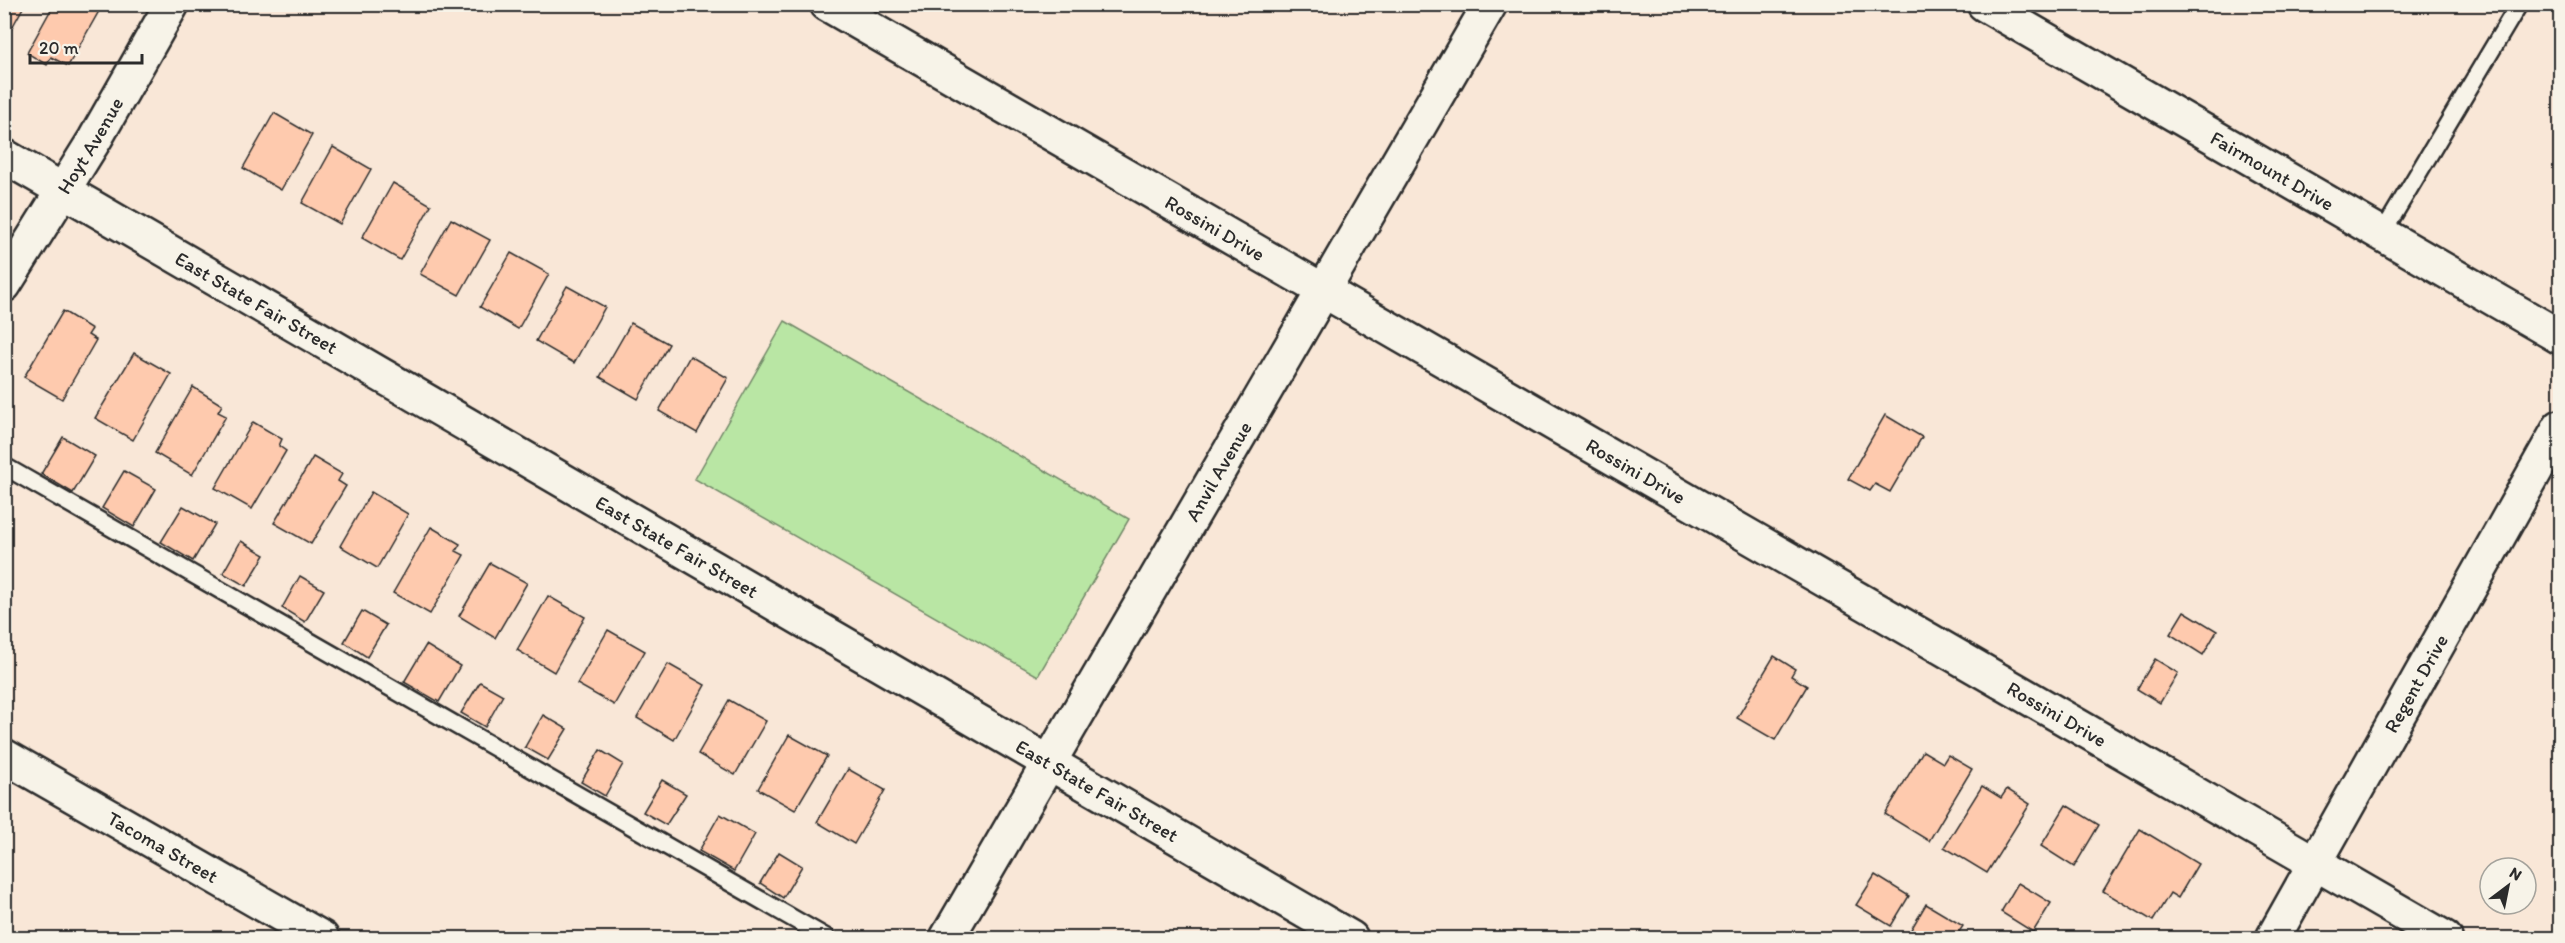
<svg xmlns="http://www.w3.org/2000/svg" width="2565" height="943" font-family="Itim,sans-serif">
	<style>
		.green { fill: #b9e6a4; stroke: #728868; stroke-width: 1.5 }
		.building { fill: #fecaae; stroke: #2b2b2b; stroke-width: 1.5 }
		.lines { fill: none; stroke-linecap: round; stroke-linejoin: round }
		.lane-casing { stroke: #2b2b2b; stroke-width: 21 }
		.street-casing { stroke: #2b2b2b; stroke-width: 38 }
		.secondary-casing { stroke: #2b2b2b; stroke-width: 38 }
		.lane { stroke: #f7f3e8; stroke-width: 16 }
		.street { stroke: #f7f3e8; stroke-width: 33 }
		.secondary { stroke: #f7f3e8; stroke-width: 33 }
		.labels { text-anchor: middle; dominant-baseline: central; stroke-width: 4.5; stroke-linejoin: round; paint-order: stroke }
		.street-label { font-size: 20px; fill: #2b2b2b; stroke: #f7f3e8 }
	</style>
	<rect width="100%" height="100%" fill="#f9e7d7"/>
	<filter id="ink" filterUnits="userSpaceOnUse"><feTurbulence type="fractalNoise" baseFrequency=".0167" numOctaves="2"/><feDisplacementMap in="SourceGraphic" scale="12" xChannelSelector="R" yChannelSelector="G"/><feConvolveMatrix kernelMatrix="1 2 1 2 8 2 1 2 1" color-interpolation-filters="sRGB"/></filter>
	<g filter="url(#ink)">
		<polygon class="green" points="785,321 1129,519 1038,676 695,479"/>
		<g class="building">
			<polygon points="4,4 25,4 9,33 4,30"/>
			<polygon points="54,4 88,4 99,11 68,66 51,57 47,65 27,53"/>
			<polygon points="274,113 312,135 281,190 243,168"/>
			<polygon points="333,147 371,169 340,224 302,203"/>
			<polygon points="393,183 431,205 400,260 362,238"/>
			<polygon points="451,219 490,240 459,295 420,274"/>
			<polygon points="511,253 549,274 518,329 480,307"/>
			<polygon points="567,286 605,307 574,363 536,341"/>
			<polygon points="63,311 92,329 88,335 96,340 62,399 24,377"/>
			<polygon points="631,323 669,344 638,399 600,377"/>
			<polygon points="134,353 171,374 133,440 95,418"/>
			<polygon points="690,356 728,378 697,433 659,411"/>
			<polygon points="193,387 222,405 218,412 226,416 192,475 155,453"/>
			<polygon points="1885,415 1922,437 1890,492 1875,484 1870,491 1848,479"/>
			<polygon points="253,422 282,439 279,446 286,451 252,509 215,488"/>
			<polygon points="63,437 95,456 73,493 41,474"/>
			<polygon points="313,457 342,474 338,481 346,486 311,544 274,523"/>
			<polygon points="124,471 156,489 134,527 102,508"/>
			<polygon points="371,492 408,514 377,568 340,546"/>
			<polygon points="183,506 215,524 193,561 161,542"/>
			<polygon points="431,527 460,544 456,551 464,555 430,614 393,593"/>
			<polygon points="241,541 265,555 246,586 223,573"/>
			<polygon points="490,563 527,583 495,638 459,616"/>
			<polygon points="300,576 324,590 305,622 282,608"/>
			<polygon points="548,596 585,617 554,672 517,650"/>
			<polygon points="362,611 386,625 367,657 344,642"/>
			<polygon points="2184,611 2217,631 2203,655 2170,634"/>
			<polygon points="608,630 645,651 614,705 577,684"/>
			<polygon points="426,645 460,666 439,702 404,682"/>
			<polygon points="1774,656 1795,669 1791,676 1807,686 1775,740 1737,718"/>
			<polygon points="2155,659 2178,673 2160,703 2137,689"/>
			<polygon points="668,664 705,685 674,740 637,718"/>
			<polygon points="480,682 503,695 485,727 461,713"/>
			<polygon points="729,700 766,721 735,775 698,754"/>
			<polygon points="543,715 567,729 548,760 525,747"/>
			<polygon points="789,735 827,756 795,810 758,789"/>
			<polygon points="600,750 623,764 605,796 581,782"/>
			<polygon points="1923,751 1943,763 1948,755 1972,769 1929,841 1885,814"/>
			<polygon points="848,769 885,790 854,844 817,822"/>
			<polygon points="662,780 686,794 666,825 643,812"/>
			<polygon points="1982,786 2001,798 2007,789 2030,804 1987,873 1944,847"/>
			<polygon points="2066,805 2099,825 2074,867 2041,846"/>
			<polygon points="720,814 755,834 734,871 699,851"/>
			<polygon points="2140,829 2198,864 2178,898 2170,893 2153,921 2103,891"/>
			<polygon points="779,852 802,866 783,898 760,883"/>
			<polygon points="1875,875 1909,896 1891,926 1856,905"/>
			<polygon points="2018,883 2051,903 2033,932 2001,912"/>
			<polygon points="1926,904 1963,926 1955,938 1906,938"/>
		</g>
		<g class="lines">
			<defs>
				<g id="lane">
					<polyline points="2382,234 2519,4"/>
					<polyline points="4,466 827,938"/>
				</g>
				<g id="street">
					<path id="s1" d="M827 4 2445 938"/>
					<path id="s2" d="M1984 4 2560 337"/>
					<path id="s3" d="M4 285 95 139 172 4"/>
					<path id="s4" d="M4 756 322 938"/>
					<path id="s5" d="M947 938 1490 4"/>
					<path id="s6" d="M2273 938 2560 427"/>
				</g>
				<g id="secondary">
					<path id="s7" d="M4 156 1351 938"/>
				</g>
			</defs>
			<use href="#lane" class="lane-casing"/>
			<use href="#street" class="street-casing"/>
			<use href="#secondary" class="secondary-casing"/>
			<use href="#lane" class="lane"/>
			<use href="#street" class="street"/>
			<use href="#secondary" class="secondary"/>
		</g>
	</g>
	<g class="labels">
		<g class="street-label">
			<text stroke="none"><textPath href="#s3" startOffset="164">Hoyt Avenue</textPath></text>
			<text stroke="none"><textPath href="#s2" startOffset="333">Fairmount Drive</textPath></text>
			<text stroke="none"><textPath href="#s1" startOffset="448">Rossini Drive</textPath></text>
			<text stroke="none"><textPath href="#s7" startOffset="292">East State Fair Street</textPath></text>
			<text stroke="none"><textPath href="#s5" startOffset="540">Anvil Avenue</textPath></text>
			<text stroke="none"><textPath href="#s1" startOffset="934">Rossini Drive</textPath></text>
			<text stroke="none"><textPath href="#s7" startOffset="778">East State Fair Street</textPath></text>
			<text stroke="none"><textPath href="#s6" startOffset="292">Regent Drive</textPath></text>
			<text stroke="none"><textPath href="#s1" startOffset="1420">Rossini Drive</textPath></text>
			<text stroke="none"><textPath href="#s7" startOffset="1264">East State Fair Street</textPath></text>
			<text stroke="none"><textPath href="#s4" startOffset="183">Tacoma Street</textPath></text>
		</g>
	</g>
	<rect width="2565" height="943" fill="none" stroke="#f7f3e8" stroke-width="24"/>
	<rect x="12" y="12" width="2541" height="919" fill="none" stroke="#2b2b2b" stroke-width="2" filter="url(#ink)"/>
	<g transform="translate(2508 886) rotate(32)"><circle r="28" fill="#f7f3e8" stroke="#a5a39c" stroke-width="1.5"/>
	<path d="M0-4.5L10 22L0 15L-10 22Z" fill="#2b2b2b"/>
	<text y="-9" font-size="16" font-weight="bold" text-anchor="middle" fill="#2b2b2b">N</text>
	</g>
	<path d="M30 54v9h112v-9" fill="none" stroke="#2b2b2b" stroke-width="3"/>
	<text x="39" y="54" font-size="18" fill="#2b2b2b" stroke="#f7f3e8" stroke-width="4.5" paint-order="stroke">20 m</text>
</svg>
